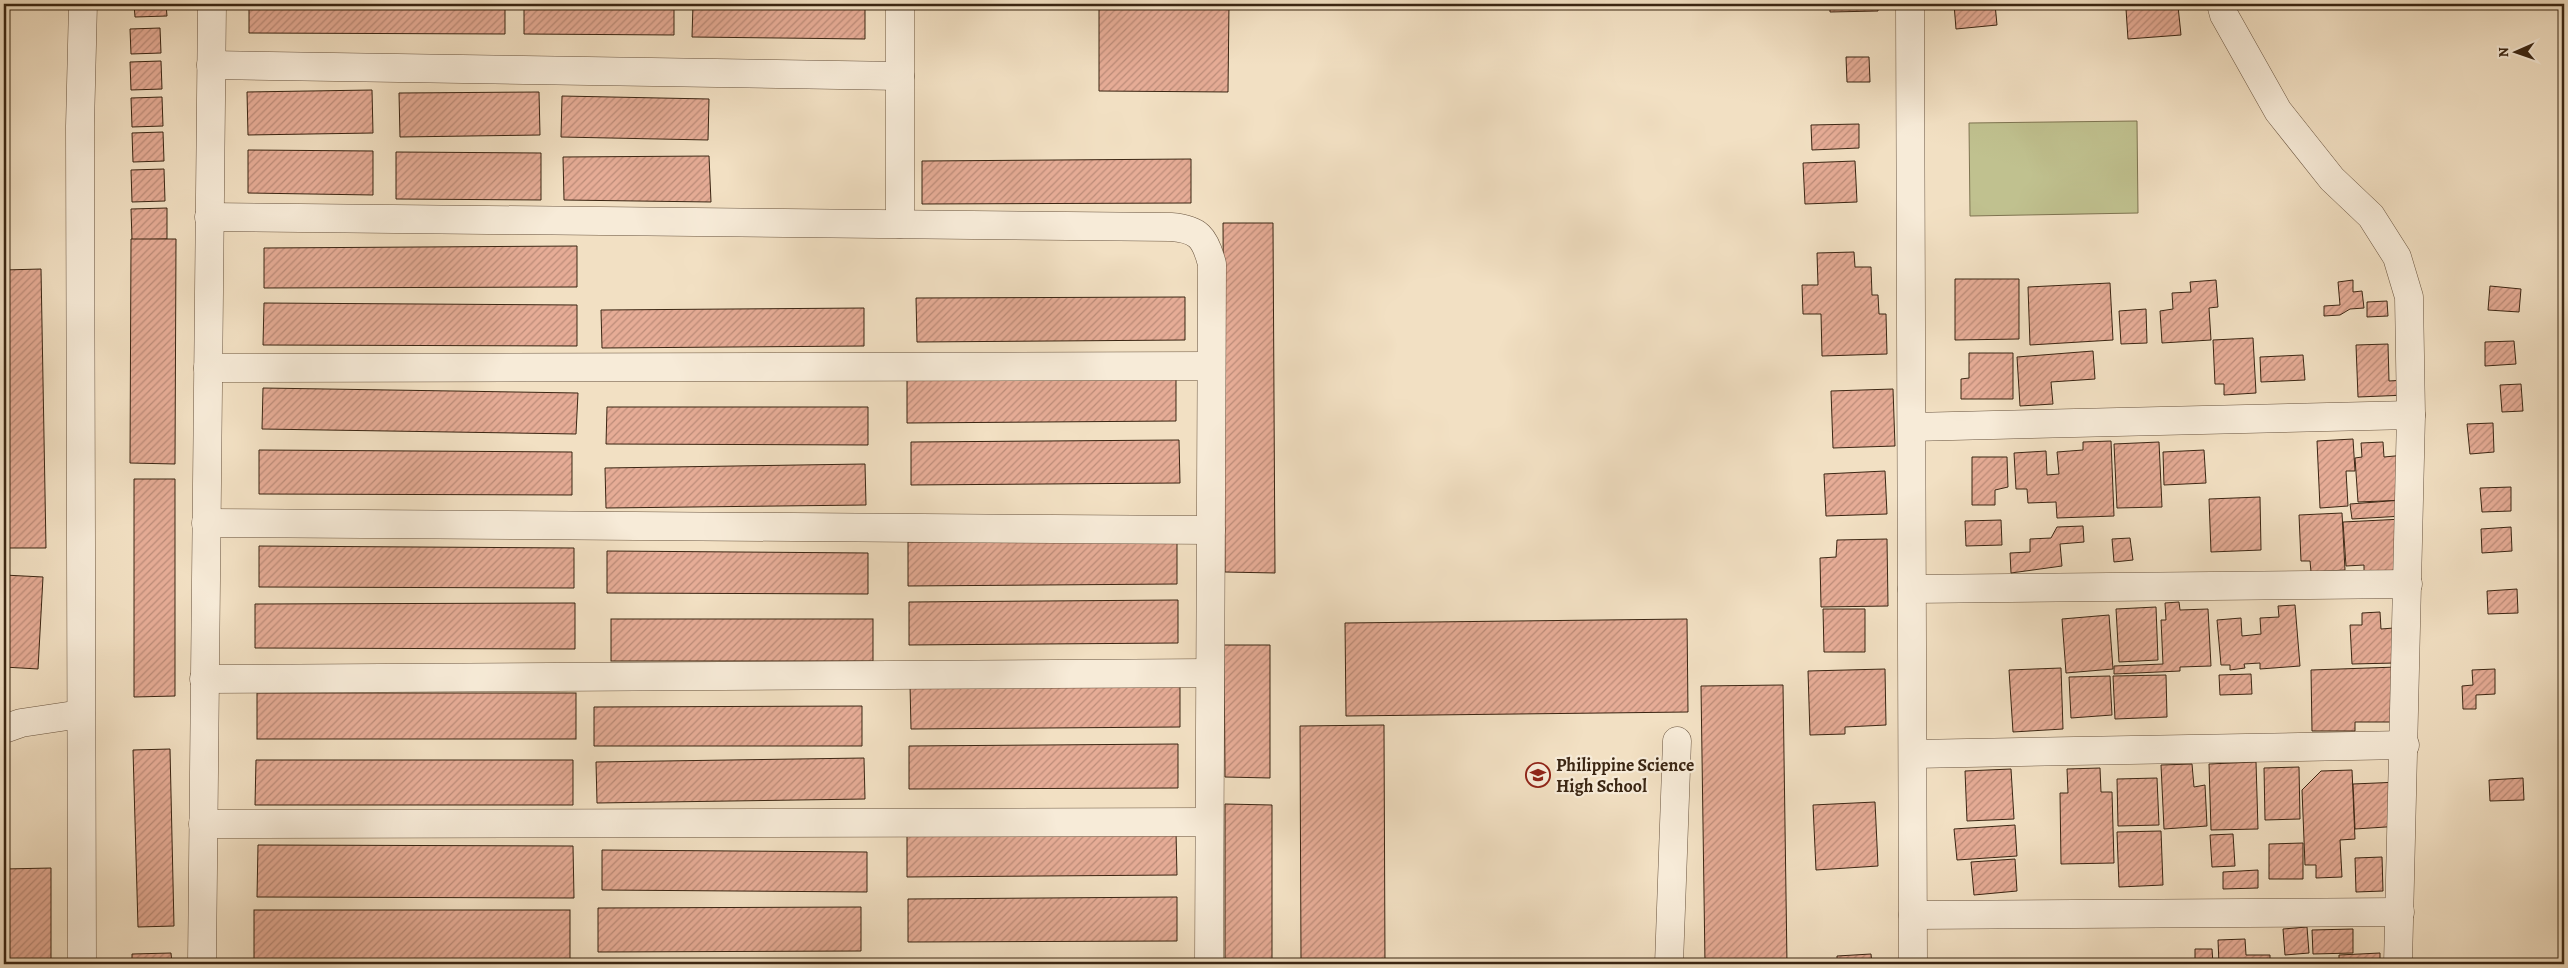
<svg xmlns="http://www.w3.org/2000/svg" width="2568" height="968" font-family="Alegreya,serif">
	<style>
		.pitch { fill: #c0c18f; stroke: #7e7451 }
		.building { fill: url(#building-hatch); stroke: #3b2613 }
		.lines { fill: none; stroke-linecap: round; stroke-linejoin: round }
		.minor-casing { stroke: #69543f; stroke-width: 29 }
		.minor { stroke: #f7ebd8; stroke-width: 28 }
		.labels { text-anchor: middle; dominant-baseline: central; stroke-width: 4.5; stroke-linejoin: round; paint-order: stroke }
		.poi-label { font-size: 18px; font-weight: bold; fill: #3b2613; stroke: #f7ebd8; text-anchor: start }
	</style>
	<defs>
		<pattern id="building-hatch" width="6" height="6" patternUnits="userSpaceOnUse" patternTransform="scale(1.25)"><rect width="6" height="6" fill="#e6ac96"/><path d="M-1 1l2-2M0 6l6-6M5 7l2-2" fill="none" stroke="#bc8c79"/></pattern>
	</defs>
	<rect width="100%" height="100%" fill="#f2e0c3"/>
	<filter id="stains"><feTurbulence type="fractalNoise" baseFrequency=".004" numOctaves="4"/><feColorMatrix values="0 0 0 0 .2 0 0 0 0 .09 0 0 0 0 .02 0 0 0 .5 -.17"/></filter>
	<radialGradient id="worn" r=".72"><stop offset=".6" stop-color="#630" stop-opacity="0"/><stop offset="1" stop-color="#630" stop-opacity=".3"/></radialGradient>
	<polygon class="pitch" points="2137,121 2138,213 1970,216 1969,123"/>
	<g class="building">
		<polygon points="134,4 166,4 167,16 135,17"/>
		<polygon points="249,4 505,4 505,34 249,33"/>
		<polygon points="524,4 674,4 674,35 524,34"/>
		<polygon points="693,4 865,4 865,39 692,37"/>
		<polygon points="1099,4 1229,4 1228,92 1099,91"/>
		<polygon points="1830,4 1878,4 1878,11 1830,12"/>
		<polygon points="1954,4 1995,4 1997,25 1956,29"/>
		<polygon points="2178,6 2181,35 2128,39 2126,9"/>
		<polygon points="160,28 161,53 131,54 130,29"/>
		<polygon points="1846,57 1869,57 1870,82 1847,82"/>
		<polygon points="161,61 162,89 131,90 130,62"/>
		<polygon points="372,90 373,133 248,135 247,92"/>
		<polygon points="539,92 540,135 400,137 399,93"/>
		<polygon points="562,96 709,99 708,140 561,137"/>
		<polygon points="162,97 163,126 132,127 131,98"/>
		<polygon points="1859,124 1859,148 1812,150 1811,125"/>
		<polygon points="163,132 164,161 133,162 132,133"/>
		<polygon points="248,150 373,151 373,195 248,193"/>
		<polygon points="396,152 541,153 541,200 396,199"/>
		<polygon points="709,156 711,202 564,200 563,157"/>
		<polygon points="1191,159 1191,203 922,204 922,161"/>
		<polygon points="1855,161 1857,202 1805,204 1803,163"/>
		<polygon points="164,169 165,201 132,202 131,170"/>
		<polygon points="167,208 167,239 132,240 131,209"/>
		<polygon points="1223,223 1273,223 1275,573 1225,572"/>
		<polygon points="131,239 176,239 175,464 130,463"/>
		<polygon points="577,246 577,287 264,288 264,248"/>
		<polygon points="1854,252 1855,267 1871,267 1872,295 1878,295 1879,314 1886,314 1887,354 1822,356 1821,314 1803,314 1802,285 1818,285 1817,253"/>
		<polygon points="41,269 46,548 4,548 4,270"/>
		<polygon points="1955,279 2019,279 2019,339 1955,340"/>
		<polygon points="2216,280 2218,307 2209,308 2211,340 2162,343 2160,311 2173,309 2172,293 2191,292 2190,282"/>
		<polygon points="2353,280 2353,292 2362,291 2364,308 2350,309 2340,315 2324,316 2324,306 2340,305 2338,282"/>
		<polygon points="2110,283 2113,340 2030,345 2028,287"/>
		<polygon points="2490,286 2521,289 2519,312 2488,310"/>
		<polygon points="1185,297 1185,340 917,342 916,298"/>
		<polygon points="2387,301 2388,316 2367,317 2367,302"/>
		<polygon points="264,303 577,305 577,346 263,345"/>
		<polygon points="864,308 864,346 602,348 601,310"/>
		<polygon points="2146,309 2147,343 2121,344 2119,311"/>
		<polygon points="2253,338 2256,393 2224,395 2224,384 2215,384 2213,340"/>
		<polygon points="2514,341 2516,364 2485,366 2485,342"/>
		<polygon points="2388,344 2389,381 2405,380 2407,395 2358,397 2356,345"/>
		<polygon points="2093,351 2095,379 2051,382 2053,404 2020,406 2017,357"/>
		<polygon points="1969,353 2013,353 2013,399 1961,399 1961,379 1969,378"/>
		<polygon points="2303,355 2305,380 2261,382 2260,357"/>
		<polygon points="1176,378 1176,421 907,423 907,380"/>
		<polygon points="2521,384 2523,411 2502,412 2500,385"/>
		<polygon points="263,388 578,393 576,434 262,429"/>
		<polygon points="1893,389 1895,446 1833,448 1831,391"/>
		<polygon points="607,407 868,407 868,445 606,444"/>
		<polygon points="2493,423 2494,452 2470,454 2467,424"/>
		<polygon points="2353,439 2355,471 2346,471 2348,506 2320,508 2317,441"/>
		<polygon points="1179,440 1180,483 911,485 911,442"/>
		<polygon points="2111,441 2114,516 2057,518 2056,502 2028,503 2027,489 2016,489 2014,453 2046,451 2047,475 2059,474 2057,452 2083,450 2083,442"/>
		<polygon points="2159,442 2162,507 2117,508 2114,444"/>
		<polygon points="2383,442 2384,457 2405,455 2407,500 2358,502 2355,458 2362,457 2361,443"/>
		<polygon points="259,450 572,452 572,495 259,494"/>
		<polygon points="2204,450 2206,483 2164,485 2163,452"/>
		<polygon points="1972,457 2007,457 2008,487 1995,490 1995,505 1972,505"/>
		<polygon points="865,464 866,505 606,508 605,468"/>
		<polygon points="1885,471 1887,514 1826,516 1824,474"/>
		<polygon points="134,479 175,479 175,696 134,697"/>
		<polygon points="2511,487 2511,511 2482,512 2480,488"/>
		<polygon points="2260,497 2261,550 2211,552 2209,499"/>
		<polygon points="2402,500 2403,516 2352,519 2350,504"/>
		<polygon points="2342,513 2345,570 2311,572 2310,561 2301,561 2299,515"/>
		<polygon points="2403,519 2405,572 2364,574 2364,565 2346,566 2343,522"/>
		<polygon points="2001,520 2002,545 1966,546 1965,521"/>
		<polygon points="2083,526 2084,542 2060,544 2062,566 2011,573 2010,553 2030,552 2030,539 2051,538 2057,527"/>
		<polygon points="2511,527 2512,551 2482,553 2481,529"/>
		<polygon points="2130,538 2133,560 2114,562 2112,539"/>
		<polygon points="1887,539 1888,606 1821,607 1820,558 1836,557 1837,540"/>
		<polygon points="1177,540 1177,584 908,586 908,542"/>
		<polygon points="259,546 574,548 574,588 259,587"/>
		<polygon points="607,551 868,553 868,594 607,593"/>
		<polygon points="4,575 43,577 38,669 4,667"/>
		<polygon points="2517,589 2518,613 2488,614 2487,591"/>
		<polygon points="1178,600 1178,643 909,645 909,602"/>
		<polygon points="2179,602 2180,610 2208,609 2211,666 2180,667 2180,671 2114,674 2114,666 2163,664 2161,620 2166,620 2165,603"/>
		<polygon points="575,603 575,649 255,648 255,604"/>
		<polygon points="2295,605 2300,666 2260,669 2260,663 2244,664 2245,668 2230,670 2230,665 2221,665 2217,620 2241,618 2242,636 2261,634 2260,618 2279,617 2278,606"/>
		<polygon points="2156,607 2158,660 2119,662 2116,609"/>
		<polygon points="1823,609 1865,609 1865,652 1824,652"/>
		<polygon points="2380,612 2381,629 2394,628 2395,663 2352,664 2350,625 2362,625 2362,613"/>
		<polygon points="2109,615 2113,669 2066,673 2062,619"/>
		<rect x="611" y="619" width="262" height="42"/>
		<polygon points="1687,619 1688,712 1346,716 1345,623"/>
		<polygon points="1224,645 1270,645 1270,778 1225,777"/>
		<polygon points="2397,667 2396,722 2355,722 2355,731 2312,731 2311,670"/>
		<polygon points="2061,668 2063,729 2013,732 2009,670"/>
		<polygon points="1885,669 1886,725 1845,727 1845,734 1810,735 1808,671"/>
		<polygon points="2495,669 2495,694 2476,695 2476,709 2463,709 2462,686 2473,685 2472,670"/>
		<polygon points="2251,674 2252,694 2220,695 2219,675"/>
		<polygon points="2166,675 2167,717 2115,719 2113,676"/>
		<polygon points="2110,676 2112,715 2071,718 2069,677"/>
		<polygon points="1180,684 1180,727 911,729 910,685"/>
		<polygon points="1783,685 1787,964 1705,964 1701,686"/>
		<rect x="257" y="693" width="319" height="46"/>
		<polygon points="862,706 862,746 594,746 594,707"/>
		<polygon points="1384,725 1385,964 1301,964 1300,726"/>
		<polygon points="1178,744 1178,788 909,789 909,746"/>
		<polygon points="170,749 174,926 138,927 133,750"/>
		<polygon points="864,758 865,799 597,803 596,762"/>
		<polygon points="256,760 573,760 573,805 255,805"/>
		<polygon points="2256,762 2258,829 2211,830 2209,764"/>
		<polygon points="2192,764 2194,787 2205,785 2207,826 2164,829 2161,765"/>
		<polygon points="2299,767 2300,819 2265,820 2264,768"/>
		<polygon points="2100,768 2101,792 2112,792 2114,863 2061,864 2060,793 2068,793 2067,769"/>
		<polygon points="2011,769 2014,819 1967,821 1965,771"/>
		<polygon points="2352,770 2355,839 2340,840 2342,877 2316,878 2316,865 2305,865 2302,790 2321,771"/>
		<polygon points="2157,778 2159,825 2118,826 2117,779"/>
		<polygon points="2523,778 2524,800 2490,801 2489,780"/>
		<polygon points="2400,782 2401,826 2355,829 2353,784"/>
		<polygon points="1875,802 1878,866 1816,870 1813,805"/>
		<polygon points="1225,804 1272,805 1272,964 1225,964"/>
		<polygon points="2015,825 2017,856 1957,860 1954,829"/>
		<polygon points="2161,831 2163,885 2119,887 2117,832"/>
		<polygon points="1176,832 1177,875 907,877 907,834"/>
		<polygon points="2233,834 2235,866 2212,867 2210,835"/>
		<polygon points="2303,843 2303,879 2269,879 2269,844"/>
		<polygon points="258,845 573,846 574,898 257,897"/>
		<polygon points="602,850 867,852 867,892 602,890"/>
		<polygon points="2382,857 2383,891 2356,892 2355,858"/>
		<polygon points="2015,859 2017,891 1974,895 1971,862"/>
		<polygon points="51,868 51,964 4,964 4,869"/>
		<polygon points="2258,870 2258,888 2223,889 2223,872"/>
		<polygon points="1177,897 1177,941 908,942 908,899"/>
		<polygon points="861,907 861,951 598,952 598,908"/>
		<rect x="254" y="910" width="316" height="50"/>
		<polygon points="2307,927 2309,953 2285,955 2283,929"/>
		<polygon points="2353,929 2353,953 2313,954 2312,930"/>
		<polygon points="2245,939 2246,955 2270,955 2270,964 2219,964 2218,940"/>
		<polygon points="2195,949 2212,949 2213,964 2195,964"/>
		<polygon points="171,953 172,964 132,964 132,954"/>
		<polygon points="2380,953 2380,964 2339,964 2339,955"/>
		<polygon points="1871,954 1872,964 1837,964 1837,956"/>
		<polygon points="1963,959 1996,959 1996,964 1962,964"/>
		<polygon points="2107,962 2108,964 2069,964"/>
	</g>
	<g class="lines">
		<defs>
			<g id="minor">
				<polyline points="1910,4 1913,964"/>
				<polyline points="2221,4 2224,15 2278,111 2332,179 2371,216 2397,257 2409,297 2411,415 2398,964"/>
				<polyline points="211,65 900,76"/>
				<path d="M209 217 1171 227C1198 229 1205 237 1212 264L1209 964"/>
				<polyline points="900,224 900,4"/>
				<polyline points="208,368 1211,366"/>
				<polyline points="1912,427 2411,415"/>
				<polyline points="206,523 1211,530"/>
				<polyline points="1912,589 2408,584"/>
				<polyline points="204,679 1210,673"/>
				<polyline points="4,729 21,723 81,714"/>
				<polyline points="1913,754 2405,745"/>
				<polyline points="203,824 1209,822"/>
				<polyline points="1913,915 2400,912"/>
				<polyline points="82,964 80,126 83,4"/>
				<polyline points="202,964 212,4"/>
				<polyline points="1669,964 1677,741"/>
			</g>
		</defs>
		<use href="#minor" class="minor-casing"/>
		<use href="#minor" class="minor"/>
	</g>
	<defs>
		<symbol id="school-ring" viewBox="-11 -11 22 22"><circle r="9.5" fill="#f7ebd8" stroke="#8f2418" stroke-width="1.5"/><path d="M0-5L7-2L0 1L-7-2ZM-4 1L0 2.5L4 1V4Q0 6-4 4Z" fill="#8f2418"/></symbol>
	</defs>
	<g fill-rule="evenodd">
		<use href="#school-ring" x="1524" y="761" width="28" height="28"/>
	</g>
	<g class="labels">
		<g class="poi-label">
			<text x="1556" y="765">Philippine Science<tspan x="1556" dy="21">High School</tspan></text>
		</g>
	</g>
	<rect width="2568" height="968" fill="none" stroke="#f2e0c3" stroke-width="20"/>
	<rect x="5" y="5" width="2558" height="958" fill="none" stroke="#3b2613" stroke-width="2.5"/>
	<rect x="10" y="10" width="2548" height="948" fill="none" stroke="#3b2613"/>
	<g transform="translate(2516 52) rotate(268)" stroke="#f7ebd8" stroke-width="4" paint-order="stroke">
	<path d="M0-4L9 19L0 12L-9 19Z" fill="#3b2613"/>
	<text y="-8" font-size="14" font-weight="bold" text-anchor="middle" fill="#3b2613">N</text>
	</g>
	<rect width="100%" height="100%" filter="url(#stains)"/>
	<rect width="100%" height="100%" fill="url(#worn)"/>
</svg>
